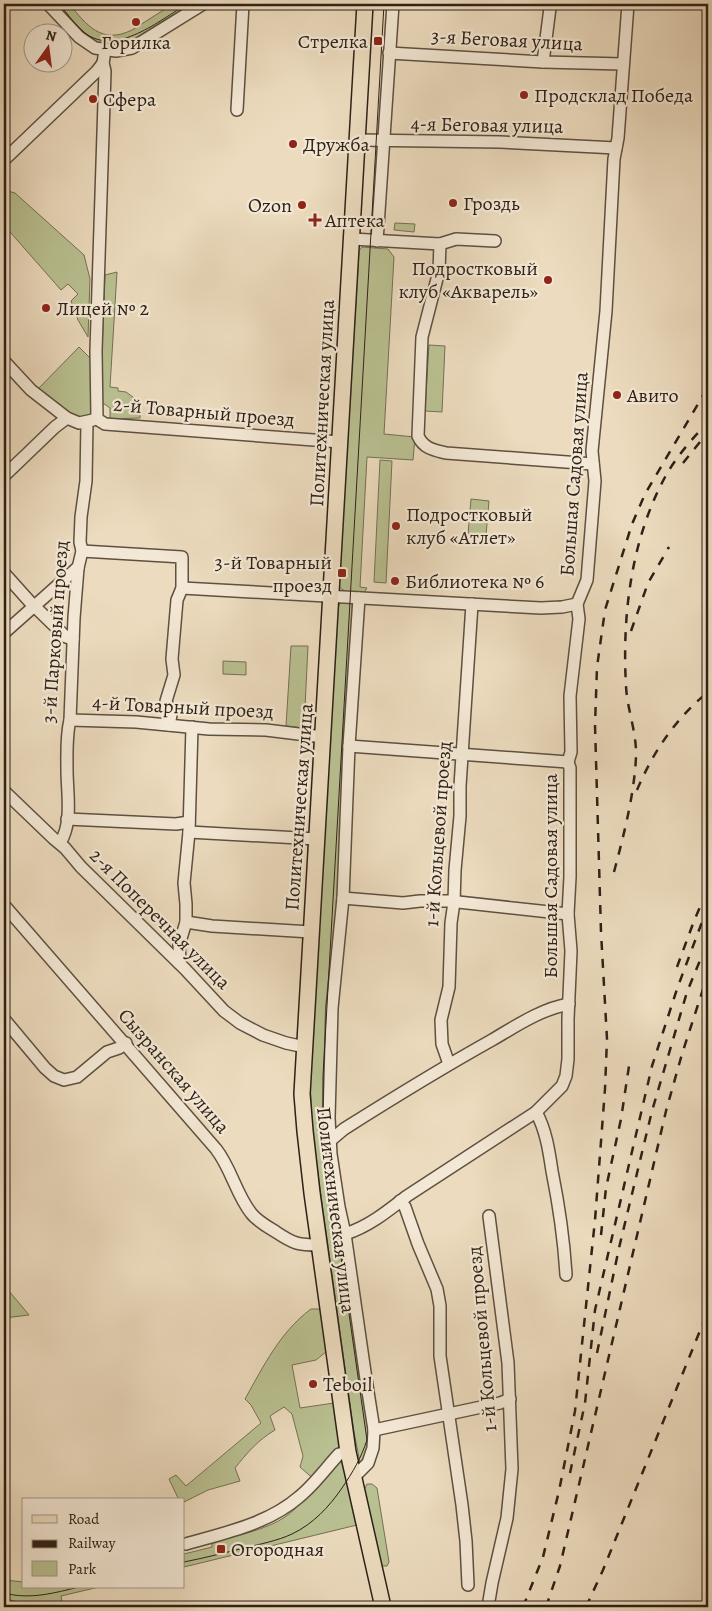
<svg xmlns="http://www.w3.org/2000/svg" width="712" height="1611" font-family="Alegreya,serif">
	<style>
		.green { fill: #b9c091; stroke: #747054 }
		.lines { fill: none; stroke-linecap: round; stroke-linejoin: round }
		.minor-casing { stroke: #5e5041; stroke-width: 14 }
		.major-casing { stroke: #2e2117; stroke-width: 18 }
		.minor { stroke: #f3e8d5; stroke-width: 11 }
		.major { stroke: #ecdbbe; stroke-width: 15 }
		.tram { stroke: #2e2117; stroke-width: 1 }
		.rail { stroke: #2e2117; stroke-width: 2.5; stroke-dasharray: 9 9; stroke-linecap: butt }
		.poi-dot { fill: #8f2418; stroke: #f3e8d5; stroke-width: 2 }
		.labels { text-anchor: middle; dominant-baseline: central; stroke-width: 4.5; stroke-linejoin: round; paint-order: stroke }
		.street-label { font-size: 20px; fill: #2e2117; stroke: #f3e8d5 }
		.poi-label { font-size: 20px; fill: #2e2117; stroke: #f3e8d5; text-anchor: start }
	</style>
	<rect width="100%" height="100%" fill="#ecdbbe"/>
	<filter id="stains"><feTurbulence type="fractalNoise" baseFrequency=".004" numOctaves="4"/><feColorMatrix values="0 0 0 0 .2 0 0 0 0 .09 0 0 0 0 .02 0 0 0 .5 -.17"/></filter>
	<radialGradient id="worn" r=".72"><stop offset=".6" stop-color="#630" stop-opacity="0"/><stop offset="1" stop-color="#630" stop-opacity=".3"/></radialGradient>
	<g class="green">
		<path d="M53 4H69C87 25 101 45 132 30L173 4H190L129 42 112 46 92 41 82 36Z"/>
		<polygon points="4,190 15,193 84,255 90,279 88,337 78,320 71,301 78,294 68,284 61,290 11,233 4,228"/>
		<polygon points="395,223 415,224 414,232 394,230"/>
		<polygon points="362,247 388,249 394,257 384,434 415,437 413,460 367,457 360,587 367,588 364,593 346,592 339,587 359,251"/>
		<polygon points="117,272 110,387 118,388 118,391 126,392 141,403 140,418 110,419 110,408 100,401 105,275"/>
		<polygon points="429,345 445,346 442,412 425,411"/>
		<polygon points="79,347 93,361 92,411 88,418 78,419 68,416 37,390"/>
		<polygon points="380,460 392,461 386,583 374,582"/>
		<polygon points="471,499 489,501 486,535 468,534"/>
		<polygon points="344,601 352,602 356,604 327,1077 369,1422 369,1448 362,1464 360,1463 354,1432 312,1131 310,1076 338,608 340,603"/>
		<polygon points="291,646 308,646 304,728 286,726"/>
		<polygon points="223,661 246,662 246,675 223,674"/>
		<polygon points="4,1285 29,1315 4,1318"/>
		<path d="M311 1309H320L327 1351 316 1360 292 1365 300 1408 334 1403 343 1466 357 1525 184 1567V1554L212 1547V1542C235 1536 266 1530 285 1517 298 1508 308 1495 318 1483L300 1467 303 1456 292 1414 284 1407 270 1416 275 1430C258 1440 247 1453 235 1468L240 1481 208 1490 184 1502V1500H179L169 1479 176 1475 186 1486 261 1423 251 1405 245 1399C263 1367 280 1332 311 1309Z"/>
		<polygon points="367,1484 372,1484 377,1488 389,1562 387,1566 381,1566 364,1490"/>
		<polygon points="4,1580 24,1582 24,1587 99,1587 61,1596 63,1607 23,1607 24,1604 4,1598"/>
	</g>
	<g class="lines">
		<defs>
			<g id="minor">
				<polyline points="48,4 79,37 95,48 116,51 132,48 203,4"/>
				<polyline points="389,53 543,62 623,64"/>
				<polyline points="543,62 550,8 552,4"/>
				<polyline points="237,110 243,4"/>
				<polyline points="358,140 500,142 616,148"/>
				<polyline points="4,160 97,71 103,63"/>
				<polyline points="352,239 440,244 456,239 495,241"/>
				<polyline points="377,241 393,4"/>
				<path d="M440 244 439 271 422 337 418 436C424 449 434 450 446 453L593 464"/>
				<polyline points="4,361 31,390 67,418 79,423 93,420"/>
				<polyline points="97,419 96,351 105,71 103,63 105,51"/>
				<polyline points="97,419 105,424 340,442"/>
				<polyline points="4,476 55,427 67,418"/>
				<polyline points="82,551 182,557 182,588 177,600 172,659 174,675 166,701 171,715 169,725"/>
				<polyline points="4,573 30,602 66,637 73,639"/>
				<polyline points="182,588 541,608 562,607 577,604"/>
				<polyline points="4,633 76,569 78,568"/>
				<polyline points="70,720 136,722 209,729 266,730 323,737"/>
				<polyline points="349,746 568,762"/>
				<polyline points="4,791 53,838 65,848 81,867 185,969 224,1011 240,1023 263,1035 286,1043 305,1047"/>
				<polyline points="67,819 176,824 189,822"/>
				<polyline points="189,832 317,839"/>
				<path d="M60 843C73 823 67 793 67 770 67 754 66 736 70 720L74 618 78 568 82 551 80 542 81 517 86 481 87 422"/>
				<polyline points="343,898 403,903 420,901 449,901 568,914"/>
				<path d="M4 905 216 1149C231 1168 236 1194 251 1213 257 1221 268 1227 276 1232 294 1244 298 1245 319 1245"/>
				<polyline points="186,922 212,926 311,932"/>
				<polyline points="179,963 180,959 179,945 186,922 186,904 184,883 189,832 192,727"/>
				<polyline points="4,1019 45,1068 54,1076 64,1080 77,1077 107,1052 119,1048 126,1043"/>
				<polyline points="449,1064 442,1044 441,1020 449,987 451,923 454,902 455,870 460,816 460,786 472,604"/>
				<path d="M536 1112C546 1130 549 1151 552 1171 559 1206 564 1240 566 1275"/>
				<path d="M331 1140 344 1129C393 1098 442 1068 492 1040 516 1026 541 1009 569 1004"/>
				<polyline points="400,1201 405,1207 418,1244 437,1289 440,1306 440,1356 462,1505 466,1541 468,1585"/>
				<path d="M345 1234C368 1227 388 1211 407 1196L536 1112 562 1086 566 1076 568 1059V1019L571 951 568 914 570 877V768L568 762 571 752 570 696 579 619 577 604 587 580 595 481 592 451 606 311 614 159 618 138 628 4"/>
				<polyline points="374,1430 500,1403 510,1399"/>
				<polyline points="353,1478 368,1463 373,1448 374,1430 366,1379 345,1234 339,1207 331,1154 329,1118 332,1008 343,898 349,746 359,598"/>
				<path d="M186 1544C224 1533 268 1524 299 1497 314 1485 326 1468 339 1454L348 1452"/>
				<polyline points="488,1607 492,1583 507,1518 512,1469 508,1363 489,1216"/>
			</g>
			<polyline id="major" points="365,4 302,1094 305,1131 312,1193 348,1452 383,1607"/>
		</defs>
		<use href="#minor" class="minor-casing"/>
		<use href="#major" class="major-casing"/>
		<use href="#minor" class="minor"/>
		<use href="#major" class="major"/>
		<g class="tram">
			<path d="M59 4C67 13 75 25 85 33 116 57 160 20 187 4"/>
			<path d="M184 1562C204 1558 224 1553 244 1548 260 1544 277 1541 292 1534 313 1524 329 1507 342 1488 353 1472 361 1458 367 1440L323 1131V1076L384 4"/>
			<path d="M4 1593C30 1600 54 1593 79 1587"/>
		</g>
		<g class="rail">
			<polyline points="683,463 708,432"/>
			<polyline points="631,631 648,583 669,547"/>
			<path d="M637 790C653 752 676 718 708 692"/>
			<path d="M614 872C624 834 634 796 636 757 637 733 627 709 626 686 622 616 631 541 664 479 675 458 692 439 708 422"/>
			<polyline points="677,967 694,921 708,888"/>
			<polyline points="601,1235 606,1188 621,1119 629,1066"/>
			<polyline points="597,1353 619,1248 652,1111 687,992 708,941"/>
			<polyline points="570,1473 585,1403 595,1310 652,1066 677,989 708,906"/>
			<polyline points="523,1607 543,1557 559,1491 575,1411 595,1220 605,1089 607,1039 601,932 595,725 597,667 605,610 632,524 645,494 708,387"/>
			<polyline points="546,1607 560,1566 666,1111 682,1054 708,974"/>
			<polyline points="586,1607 603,1570 708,1311"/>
		</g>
	</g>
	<g class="poi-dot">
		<circle cx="136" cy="22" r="5"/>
		<rect x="373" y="36" width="10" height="10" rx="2.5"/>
		<circle cx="524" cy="95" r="5"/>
		<circle cx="93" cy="99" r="5"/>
		<circle cx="293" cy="144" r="5"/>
		<circle cx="453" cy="203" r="5"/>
		<circle cx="302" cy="205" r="5"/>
		<path d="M312.5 212.5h5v5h5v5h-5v5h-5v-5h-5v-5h5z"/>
		<circle cx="548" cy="280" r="5"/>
		<circle cx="46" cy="308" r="5"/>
		<circle cx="617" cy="395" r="5"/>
		<circle cx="396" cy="526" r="5"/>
		<rect x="337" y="568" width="10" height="10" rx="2.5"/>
		<circle cx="395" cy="581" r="5"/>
		<circle cx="313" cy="1384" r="5"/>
		<rect x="216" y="1544" width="10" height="10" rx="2.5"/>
	</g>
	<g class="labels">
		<g class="street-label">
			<text transform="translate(507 40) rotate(3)">3-я Беговая улица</text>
			<text transform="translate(487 125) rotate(1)">4-я Беговая улица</text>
			<text transform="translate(322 403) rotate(-87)">Политехническая улица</text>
			<text transform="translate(204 412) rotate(5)">2-й Товарный проезд</text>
			<text transform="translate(574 474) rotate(-86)">Большая Садовая улица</text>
			<text transform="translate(55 632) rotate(-86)">3-й Парковый проезд</text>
			<text transform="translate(183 707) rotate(3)">4-й Товарный проезд</text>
			<text transform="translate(299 807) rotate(-86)">Политехническая улица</text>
			<text transform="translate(438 834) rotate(-86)">1-й Кольцевой проезд</text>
			<text transform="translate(550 876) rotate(-90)">Большая Садовая улица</text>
			<text transform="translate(160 919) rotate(45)">2-я Поперечная улица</text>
			<text transform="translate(174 1071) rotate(49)">Сызранская улица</text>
			<text transform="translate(336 1210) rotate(83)">Политехническая улица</text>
			<text transform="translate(482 1339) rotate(-95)">1-й Кольцевой проезд</text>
		</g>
		<g class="poi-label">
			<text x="368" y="41" text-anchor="end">Стрелка</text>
			<text x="136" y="42" text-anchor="middle">Горилка</text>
			<text x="534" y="95">Продсклад Победа</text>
			<text x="103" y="99">Сфера</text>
			<text x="303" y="144">Дружба</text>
			<text x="463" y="203">Гроздь</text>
			<text x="292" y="205" text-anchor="end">Ozon</text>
			<text x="325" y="220">Аптека</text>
			<text x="538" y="268" text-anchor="end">Подростковый<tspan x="538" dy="23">клуб «Акварель»</tspan></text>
			<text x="56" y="308">Лицей № 2</text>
			<text x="627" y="395">Авито</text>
			<text x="406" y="514">Подростковый<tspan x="406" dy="23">клуб «Атлет»</tspan></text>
			<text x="332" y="562" text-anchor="end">3-й Товарный<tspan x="332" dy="23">проезд</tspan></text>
			<text x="405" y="581">Библиотека № 6</text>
			<text x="323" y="1384">Teboil</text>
			<text x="231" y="1549">Огородная</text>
		</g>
	</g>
	<rect width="712" height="1611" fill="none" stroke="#ecdbbe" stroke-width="20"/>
	<rect x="5" y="5" width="702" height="1601" fill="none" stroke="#2e2117" stroke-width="2.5"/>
	<rect x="10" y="10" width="692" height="1591" fill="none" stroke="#2e2117"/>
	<rect x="22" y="1498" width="162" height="90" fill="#f3e8d5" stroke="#a49889"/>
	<rect x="32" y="1515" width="25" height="8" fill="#ecdbbe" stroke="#a49889"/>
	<text x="68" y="1524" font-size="15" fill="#2e2117">Road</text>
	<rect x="32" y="1540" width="25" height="8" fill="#2e2117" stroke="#a49889"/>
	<text x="68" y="1548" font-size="15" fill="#2e2117">Railway</text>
	<rect x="32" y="1561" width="25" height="15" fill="#b9c091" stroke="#a49889"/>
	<text x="68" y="1574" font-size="15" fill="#2e2117">Park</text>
	<g transform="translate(48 48) rotate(14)"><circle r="24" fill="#f3e8d5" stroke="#a49889"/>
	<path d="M0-4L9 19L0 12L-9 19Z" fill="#8f2418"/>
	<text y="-8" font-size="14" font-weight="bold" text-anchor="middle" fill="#2e2117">N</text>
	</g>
	<rect width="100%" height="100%" filter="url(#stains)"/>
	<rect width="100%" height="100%" fill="url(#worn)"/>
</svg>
